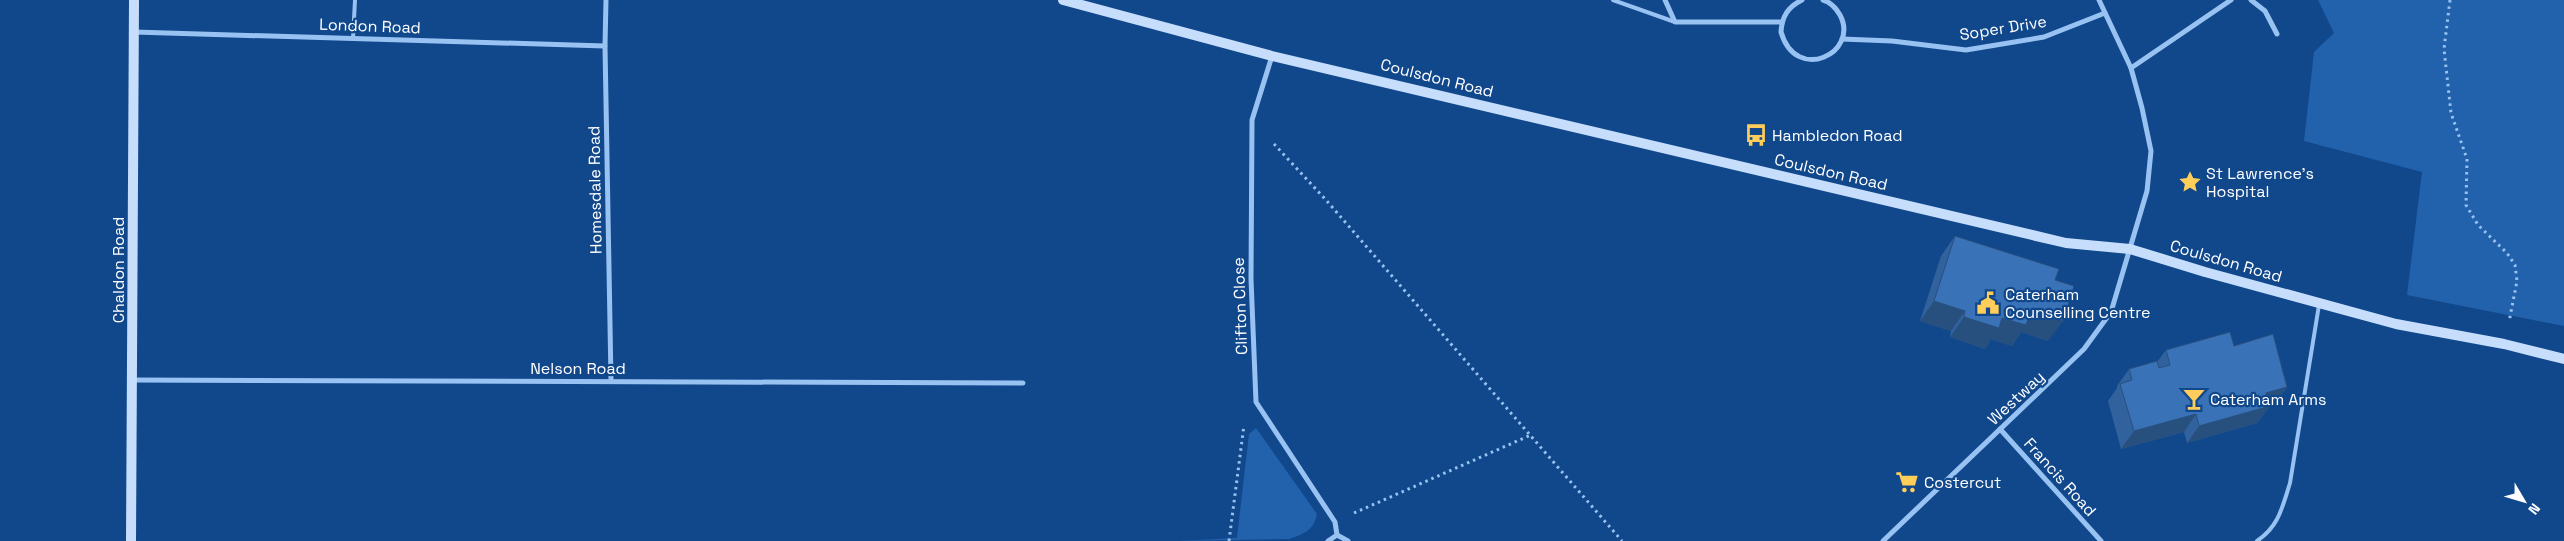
<svg xmlns="http://www.w3.org/2000/svg" width="2564" height="541" font-family="'Space Grotesk',sans-serif">
	<style>
		.green { fill: #2262ac }
		.lines { fill: none; stroke-linecap: round; stroke-linejoin: round }
		.path { stroke: #98c2f2; stroke-width: 3; stroke-dasharray: 2.5 4; stroke-linecap: butt }
		.lane { stroke: #98c2f2; stroke-width: 4 }
		.street { stroke: #98c2f2; stroke-width: 5 }
		.secondary { stroke: #c6defc; stroke-width: 10 }
		.wall { fill: #31629d }
		.shaded-wall { fill: #28507f }
		.building { fill: #3972b6; stroke: #28507f }
		.labels { text-anchor: middle; dominant-baseline: central; stroke-width: 4.5; stroke-linejoin: round; paint-order: stroke }
		.street-label { font-size: 16px; fill: #fff; stroke: #11488c }
		.poi-label { font-size: 16px; fill: #fff; stroke: #11488c; text-anchor: start }
	</style>
	<rect width="100%" height="100%" fill="#11488c"/>
	<g class="green">
		<polygon points="2318,0 2564,0 2564,326 2407,295 2422,172 2304,141 2314,52 2334,33"/>
		<path d="M1256 428 1317 514C1314 530 1304 534 1289 539L1179 541 1237 538 1249 434Z"/>
	</g>
	<g class="lines">
		<g class="path">
			<polyline points="2450,0 2444,49 2451,113 2467,159 2466,205 2478,225 2507,253 2515,265 2517,281 2509,322"/>
			<polyline points="1274,144 1326,200 1622,541"/>
			<polyline points="1354,513 1531,435"/>
			<polyline points="1229,541 1244,425"/>
		</g>
		<g class="lane">
			<polyline points="1613,0 1675,22"/>
			<polyline points="353,38 355,0"/>
			<path d="M2257 541C2279 526 2282 508 2290 483L2319 305"/>
		</g>
		<g class="street">
			<polyline points="606,0 605,46 611,380"/>
			<polyline points="1665,0 1675,22 1782,22"/>
			<path d="M1802 0C1788 7 1782 16 1781 32 1796 84 1860 53 1840 15 1836 8 1830 2 1823 0"/>
			<polyline points="2251,0 2265,11 2277,34"/>
			<polyline points="134,32 605,46"/>
			<polyline points="1842,39 1892,41 1966,50 2044,37 2105,13"/>
			<polyline points="1272,56 1252,120 1251,279 1256,402 1335,522 1337,535 1328,541"/>
			<polyline points="2131,68 2231,0"/>
			<polyline points="133,380 1023,383"/>
			<polyline points="2000,429 2101,541"/>
			<polyline points="1337,535 1348,541"/>
			<polyline points="1883,541 2084,349 2111,312 2147,191 2151,151 2142,108 2131,68 2099,0"/>
		</g>
		<g class="secondary">
			<polyline points="1063,0 1272,56 2066,243 2130,249 2205,272 2396,324 2504,344 2564,359"/>
			<polyline points="131,541 134,0"/>
		</g>
	</g>
	<g class="wall">
		<polygon points="1955,236 2048,341 2021,332 2012,346 1991,339 1985,349 1950,337 1951,331 1920,321 1941,256"/>
		<polygon points="2234,346 2287,387 2275,404 2270,406 2257,423 2187,443 2184,432 2121,449 2108,401 2117,388 2117,386 2129,369 2157,362 2166,350"/>
	</g>
	<g class="shaded-wall">
		<polygon points="1934,301 1965,311 1951,331 1920,321"/>
		<polygon points="2031,311 2063,321 2048,341 2021,332 2012,346 1991,339 1985,349 1950,337 1964,317"/>
		<polygon points="2287,387 2275,404 2254,410 2266,393"/>
		<polygon points="2270,406 2257,423 2187,443 2199,426"/>
		<polygon points="2196,414 2184,432 2121,449 2134,431"/>
	</g>
	<g class="building">
		<polygon points="1955,236 2059,269 2055,280 2074,286 2063,321 2031,311 2026,325 2002,318 1999,328 1964,317 1965,311 1934,301"/>
		<polygon points="2230,332 2234,346 2273,334 2287,387 2266,393 2270,406 2199,426 2196,414 2134,431 2120,384 2132,380 2129,369 2157,361 2159,368 2170,365 2166,350"/>
	</g>
	<defs>
		<symbol id="bus-bare" viewBox="-9 -9 18 18"><path d="M-5-6H5V4H4V6H2V4H-2V6H-4V4H-5ZM-3.5-4V0h7V-4ZM-3.5 1.2v1.5H-2V1.2ZM2 1.2v1.5H3.5V1.2Z" fill="#ffcd59" stroke="#11488c" stroke-width="2.5" paint-order="stroke"/></symbol>
		<symbol id="sight-bare" viewBox="-9 -9 18 18"><path d="M0-6L1.8-2.2L6-1.7L2.9 1.2L3.7 5.4L0 3.3L-3.7 5.4L-2.9 1.2L-6-1.7L-1.8-2.2Z" fill="#ffcd59" stroke="#11488c" stroke-width="2.5" paint-order="stroke"/></symbol>
		<symbol id="civic-bare" viewBox="-9 -9 18 18"><path d="M-.6-6.5H3V-4.5H.6V-3L4-1V1h2V6H-6V1h2V-1L-.6-3ZM-1.2 2.5V6h2.4V2.5Z" fill="#ffcd59" stroke="#11488c" stroke-width="2.5" paint-order="stroke"/></symbol>
		<symbol id="bar-bare" viewBox="-9 -9 18 18"><path d="M-6-5H6L.8 .8V4.5H3.5V6h-7V4.5H-.8V.8Z" fill="#ffcd59" stroke="#11488c" stroke-width="2.5" paint-order="stroke"/></symbol>
		<symbol id="supermarket-bare" viewBox="-9 -9 18 18"><path d="M-6-5.5h2.5l.6 2H6L4.5 2H-2.5L-4.4-4H-6ZM-1.5 3.2a1.3 1.3 0 1 0 .1 0ZM3 3.2a1.3 1.3 0 1 0 .1 0Z" fill="#ffcd59" stroke="#11488c" stroke-width="2.5" paint-order="stroke"/></symbol>
	</defs>
	<g fill-rule="evenodd">
		<use href="#bus-bare" x="1740" y="119" width="32" height="32"/>
		<use href="#sight-bare" x="2174" y="166" width="32" height="32"/>
		<use href="#civic-bare" x="1972" y="287" width="32" height="32"/>
		<use href="#bar-bare" x="2178" y="383" width="32" height="32"/>
		<use href="#supermarket-bare" x="1891" y="466" width="32" height="32"/>
	</g>
	<g class="labels">
		<g class="street-label">
			<text transform="translate(370 26) rotate(2)">London Road</text>
			<text transform="translate(2003 28) rotate(-9)">Soper Drive</text>
			<text transform="translate(1437 78) rotate(14)">Coulsdon Road</text>
			<text transform="translate(1831 172) rotate(13)">Coulsdon Road</text>
			<text transform="translate(595 190) rotate(-91)">Homesdale Road</text>
			<text transform="translate(2226 261) rotate(16)">Coulsdon Road</text>
			<text transform="translate(118 270) rotate(-90)">Chaldon Road</text>
			<text transform="translate(1240 306) rotate(-92)">Clifton Close</text>
			<text x="578" y="368">Nelson Road</text>
			<text transform="translate(2016 398) rotate(-43)">Westway</text>
			<text transform="translate(2060 477) rotate(48)">Francis Road</text>
		</g>
		<g class="poi-label">
			<text x="1772" y="135">Hambledon Road</text>
			<text x="2206" y="173">St Lawrence's<tspan x="2206" dy="18">Hospital</tspan></text>
			<text x="2005" y="294">Caterham<tspan x="2005" dy="18">Counselling Centre</tspan></text>
			<text x="2210" y="399">Caterham Arms</text>
			<text x="1924" y="482">Costercut</text>
		</g>
	</g>
	<g transform="translate(2524 501) rotate(128)" stroke="#11488c" stroke-width="4" paint-order="stroke">
	<path d="M0-4L9 19L0 12L-9 19Z" fill="#ffffff"/>
	<text y="-8" font-size="14" font-weight="bold" text-anchor="middle" fill="#ffffff">N</text>
	</g>
</svg>
